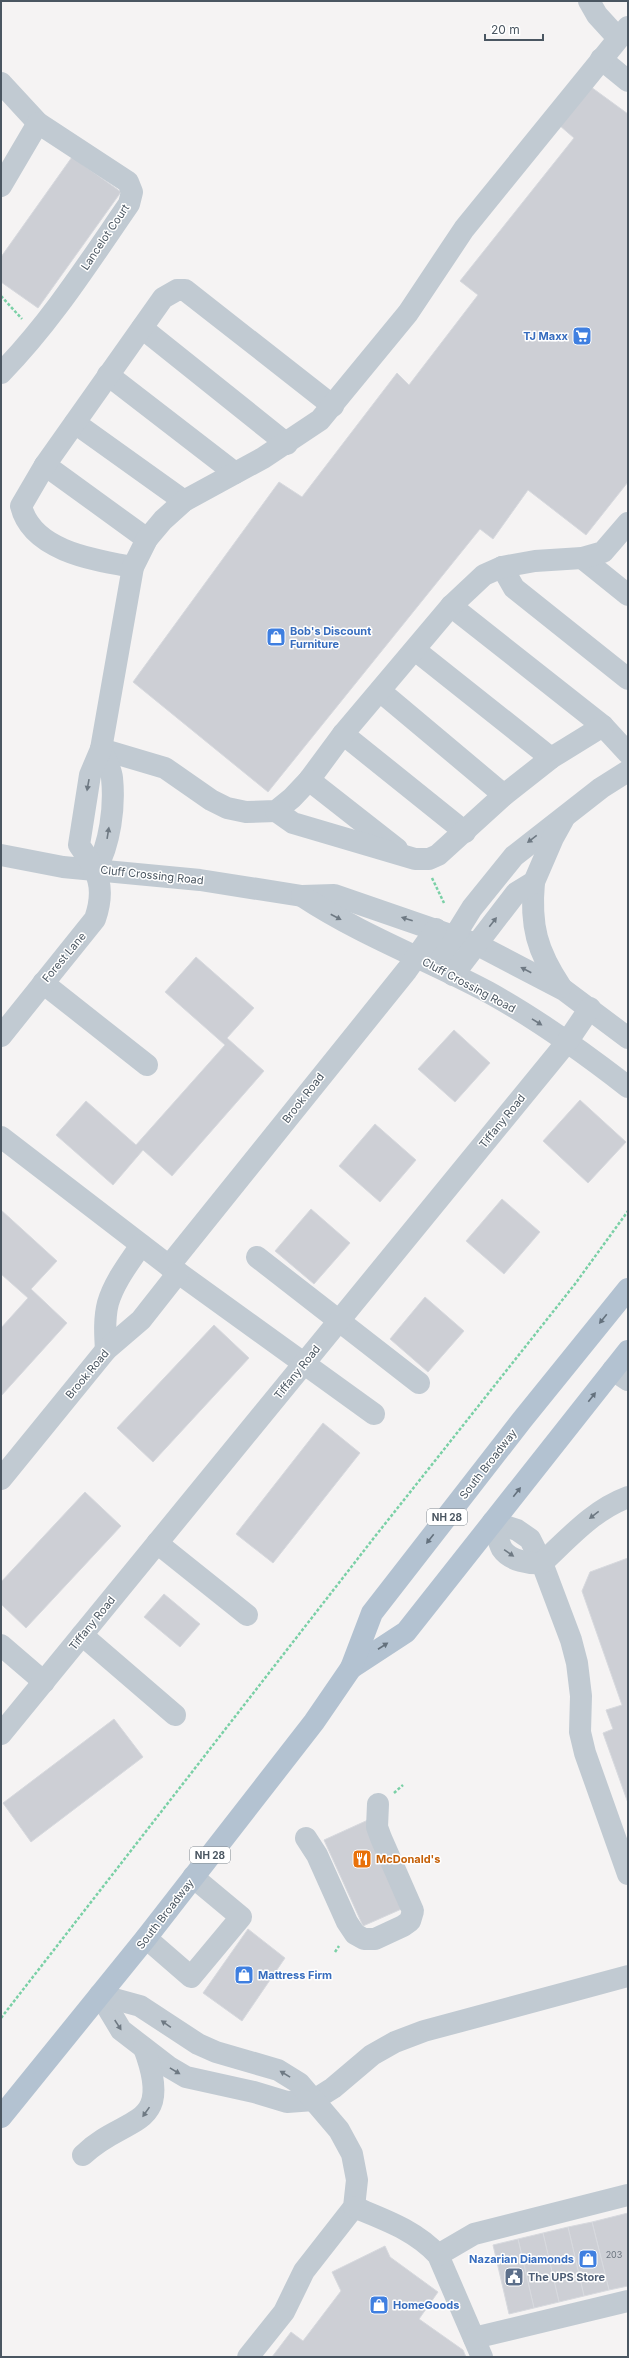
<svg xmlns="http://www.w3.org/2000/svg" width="629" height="2358" font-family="Inter,sans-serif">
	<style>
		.building { fill: #cdcfd5; stroke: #d7d9de }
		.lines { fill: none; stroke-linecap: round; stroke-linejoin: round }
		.path { stroke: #7ad0a6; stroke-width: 2.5; stroke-dasharray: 3 2; stroke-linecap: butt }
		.minor { stroke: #c1cad2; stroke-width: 22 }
		.major { stroke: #b3c2d1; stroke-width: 22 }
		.oneway { fill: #6e7983 }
		.oneway2 { fill: #64717d }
		.labels { text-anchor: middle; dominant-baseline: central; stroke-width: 3; stroke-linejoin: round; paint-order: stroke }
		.number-label { font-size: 9px; fill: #6b747e }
		.shield { fill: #fff; stroke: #808990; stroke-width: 1 }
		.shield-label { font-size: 10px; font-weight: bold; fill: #4a5661 }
		.street-label { font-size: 11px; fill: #4a5661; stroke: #fff }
		.shop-label { font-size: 11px; font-weight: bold; fill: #366cbe; stroke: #fff; text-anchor: start }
		.food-label { font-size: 11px; font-weight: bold; fill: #c56008; stroke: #fff; text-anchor: start }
		.service-label { font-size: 11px; font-weight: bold; fill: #4e5e75; stroke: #fff; text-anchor: start }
	</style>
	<rect width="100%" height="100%" fill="#f5f3f3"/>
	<g class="building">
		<polygon points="591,87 628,114 628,482 586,535 528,490 493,539 480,529 268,792 133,682 279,482 302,497 397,373 409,385 478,295 460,281 574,138 559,125"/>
		<polygon points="72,157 121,192 38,308 1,282 1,257"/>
		<polygon points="196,957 254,1008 227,1038 264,1071 172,1176 143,1150 113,1185 56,1135 86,1101 136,1145 225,1045 165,992"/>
		<polygon points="454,1030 490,1063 455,1102 418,1069"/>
		<polygon points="580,1100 626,1142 588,1183 543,1141"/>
		<polygon points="375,1124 416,1160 380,1202 339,1166"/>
		<polygon points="502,1199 540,1232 504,1274 466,1241"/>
		<polygon points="311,1209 350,1243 314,1284 275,1251"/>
		<polygon points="1,1210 57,1261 31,1289 67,1323 1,1396 1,1328 28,1298 1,1274"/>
		<polygon points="425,1297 464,1331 428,1372 390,1339"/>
		<polygon points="214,1325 249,1358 153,1462 117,1428"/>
		<polygon points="323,1423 360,1453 273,1563 236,1534"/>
		<polygon points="85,1492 121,1526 26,1628 1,1604 1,1582"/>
		<polygon points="628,1558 628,1803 603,1733 613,1729 606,1710 622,1705 582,1591 590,1572"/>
		<polygon points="164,1594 200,1624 180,1647 144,1617"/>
		<polygon points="114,1719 143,1757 31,1842 3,1803"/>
		<polygon points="368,1820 406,1907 363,1926 324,1840"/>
		<polygon points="248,1929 285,1958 242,2021 203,1993"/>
		<polygon points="628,2213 628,2286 609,2290 592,2222"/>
		<polygon points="592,2222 609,2290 584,2296 568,2227"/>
		<polygon points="568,2227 584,2296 559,2302 543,2233"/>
		<polygon points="543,2233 559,2302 534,2308 518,2239"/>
		<polygon points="518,2239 534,2308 509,2314 493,2245"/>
		<polygon points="385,2246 390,2257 438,2292 419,2319 463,2350 466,2357 272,2357 291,2332 303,2341 341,2291 332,2272"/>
	</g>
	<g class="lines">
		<g class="path">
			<polyline points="1,296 22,319"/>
			<polyline points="432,878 444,903"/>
			<polyline points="394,1793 403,1785"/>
			<polyline points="335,1952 339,1946"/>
			<polyline points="1,2018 373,1539 575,1284 628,1211"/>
		</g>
		<g class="minor">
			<polyline points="589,1 597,15 618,38"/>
			<polyline points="601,59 628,81"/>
			<polyline points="1,83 38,123"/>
			<path d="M1 186 38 123 128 182 132 192 129 204C89 262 51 322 1 373"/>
			<polyline points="142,328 287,444"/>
			<polyline points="108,375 235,473"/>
			<polyline points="75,423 184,501"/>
			<polyline points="45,465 147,539"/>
			<polyline points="582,558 628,595"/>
			<path d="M133 567C94 560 32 551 21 506L45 465 163 298 177 290H185L333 406"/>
			<polyline points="502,567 514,588 628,679"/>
			<polyline points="451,606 603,726 628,753"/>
			<polyline points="415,650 551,758"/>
			<polyline points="380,691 504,795"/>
			<polyline points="343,734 465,832"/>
			<polyline points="101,749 165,768 211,800 227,808 246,812 276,811 292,798 309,780 343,734 451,606 484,575 502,567 535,561 582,558 603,552 628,523"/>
			<polyline points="309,780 397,849"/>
			<polyline points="276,811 293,823 415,859 429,859 438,855 504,795 551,758 603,726"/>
			<polyline points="1,855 63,867 200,880 302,896 334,895 476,944 564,990 628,1038"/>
			<path d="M96 869C110 844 115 807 112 778 111 768 105 758 101 749"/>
			<path d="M534 882C530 926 537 951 561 987"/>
			<path d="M302 896C361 935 426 959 488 992 537 1019 583 1052 628 1087"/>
			<polyline points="436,966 472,908 514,856 601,788 628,771"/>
			<polyline points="453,975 516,893 534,882 553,838 563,820"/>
			<polyline points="43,983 147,1065"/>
			<path d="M1 1036 95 919C106 887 98 872 79 845L90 775 101 749 133 567 147 539 163 520 184 501 263 458 320 420 408 313 464 229 628 27"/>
			<polyline points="1,1137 169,1266 374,1414"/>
			<polyline points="257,1257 419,1383"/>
			<polyline points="169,1266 407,970 436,929"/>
			<path d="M106 1350C105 1335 104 1318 108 1303 114 1282 129 1263 141 1245"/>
			<polyline points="613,1370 628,1380"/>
			<polyline points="1,1479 106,1350 141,1320 178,1273"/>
			<polyline points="493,1522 517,1530 530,1539 542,1563 571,1640 577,1663 581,1696 580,1732 585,1753 628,1874"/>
			<path d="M493 1522C496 1530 498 1542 502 1549 510 1561 530 1564 542 1563 569 1538 593 1510 628 1497"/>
			<polyline points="157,1543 247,1615"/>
			<polyline points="82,1635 175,1715"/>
			<polyline points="1,1645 44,1682"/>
			<polyline points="1,1734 567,1042 590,1008"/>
			<polyline points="306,1838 317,1855 347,1922 355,1934 364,1939 375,1939 403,1926 410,1921 413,1911 381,1838 377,1827 378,1804"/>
			<polyline points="146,1938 191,1977 241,1917 193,1877"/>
			<polyline points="100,1995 121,2030 169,2067 186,2077 254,2092 287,2102 314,2100 333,2088 372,2055 395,2042 424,2031 628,1976"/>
			<polyline points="100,1995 140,2006 198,2044 216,2052 278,2070 299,2083 339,2130 352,2154 357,2180 354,2207 304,2271 284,2312 248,2357"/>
			<path d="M83 2155C125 2114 175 2131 144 2048"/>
			<path d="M354 2207C385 2220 415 2230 438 2255L482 2357"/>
			<polyline points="438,2255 474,2234 628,2195"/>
			<polyline points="474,2338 628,2301"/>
		</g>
		<g class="major">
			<polyline points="351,1668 406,1632 628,1351"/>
			<polyline points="1,2117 146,1938 314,1722 351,1668 372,1613 522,1420 628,1289"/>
		</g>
	</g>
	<defs><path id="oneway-solid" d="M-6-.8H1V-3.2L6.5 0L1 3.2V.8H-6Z"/></defs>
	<g class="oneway">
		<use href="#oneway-solid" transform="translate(88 785) rotate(100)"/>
		<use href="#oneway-solid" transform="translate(108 833) rotate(-81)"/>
		<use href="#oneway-solid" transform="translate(532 839) rotate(142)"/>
		<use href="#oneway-solid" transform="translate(336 917) rotate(28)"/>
		<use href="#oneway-solid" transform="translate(407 919) rotate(-162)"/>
		<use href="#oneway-solid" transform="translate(493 922) rotate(-52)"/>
		<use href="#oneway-solid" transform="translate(526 970) rotate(-152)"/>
		<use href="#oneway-solid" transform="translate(537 1022) rotate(32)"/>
		<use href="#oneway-solid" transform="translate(594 1515) rotate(142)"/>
		<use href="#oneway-solid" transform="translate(509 1553) rotate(35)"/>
		<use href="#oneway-solid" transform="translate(166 2024) rotate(-145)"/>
		<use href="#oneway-solid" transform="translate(118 2025) rotate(57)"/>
		<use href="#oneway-solid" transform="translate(175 2071) rotate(31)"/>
		<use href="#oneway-solid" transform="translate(285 2074) rotate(-149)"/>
		<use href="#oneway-solid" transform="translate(146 2112) rotate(125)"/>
	</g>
	<g class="oneway2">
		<use href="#oneway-solid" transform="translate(603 1319) rotate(129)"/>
		<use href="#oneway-solid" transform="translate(592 1397) rotate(-52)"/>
		<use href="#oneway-solid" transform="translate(517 1492) rotate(-52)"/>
		<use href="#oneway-solid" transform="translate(430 1539) rotate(128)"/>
		<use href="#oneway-solid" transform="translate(383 1646) rotate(-33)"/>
	</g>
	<defs>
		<symbol id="supermarket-square" viewBox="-11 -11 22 22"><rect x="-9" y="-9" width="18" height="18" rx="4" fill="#3f7fe0" stroke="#fff"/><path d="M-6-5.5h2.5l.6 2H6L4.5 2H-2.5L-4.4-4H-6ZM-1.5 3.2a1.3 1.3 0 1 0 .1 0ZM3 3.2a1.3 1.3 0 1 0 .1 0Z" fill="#fff"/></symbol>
		<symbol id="shop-square" viewBox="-11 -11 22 22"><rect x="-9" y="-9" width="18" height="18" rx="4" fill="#3f7fe0" stroke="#fff"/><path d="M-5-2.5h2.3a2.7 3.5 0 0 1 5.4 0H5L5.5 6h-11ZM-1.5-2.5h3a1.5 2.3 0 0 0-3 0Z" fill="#fff"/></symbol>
		<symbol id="restaurant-square" viewBox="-11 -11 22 22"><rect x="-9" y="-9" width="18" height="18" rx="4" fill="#e8710a" stroke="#fff"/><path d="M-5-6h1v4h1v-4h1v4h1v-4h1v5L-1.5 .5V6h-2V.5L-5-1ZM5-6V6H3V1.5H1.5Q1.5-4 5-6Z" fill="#fff"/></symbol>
		<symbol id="civic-square" viewBox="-11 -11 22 22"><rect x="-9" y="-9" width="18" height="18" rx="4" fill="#5c6f8a" stroke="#fff"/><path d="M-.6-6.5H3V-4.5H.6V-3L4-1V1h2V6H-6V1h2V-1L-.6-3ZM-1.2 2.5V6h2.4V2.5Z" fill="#fff"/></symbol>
	</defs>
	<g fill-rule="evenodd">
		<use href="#supermarket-square" x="571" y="325" width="22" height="22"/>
		<use href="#shop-square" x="265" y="626" width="22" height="22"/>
		<use href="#restaurant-square" x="351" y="1848" width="22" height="22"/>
		<use href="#shop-square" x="233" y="1964" width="22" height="22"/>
		<use href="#shop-square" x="577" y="2248" width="22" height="22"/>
		<use href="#civic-square" x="503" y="2266" width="22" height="22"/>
		<use href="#shop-square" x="368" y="2294" width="22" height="22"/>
	</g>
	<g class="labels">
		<g class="number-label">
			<text x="614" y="2254">203</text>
		</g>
		<g class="shield">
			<rect x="427" y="1509" width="40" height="16" rx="3"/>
			<rect x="190" y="1847" width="40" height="16" rx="3"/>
		</g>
		<g class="shield-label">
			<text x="447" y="1517">NH 28</text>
			<text x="210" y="1855">NH 28</text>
		</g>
		<g class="street-label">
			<text transform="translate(105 237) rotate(-56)">Lancelot Court</text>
			<text transform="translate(152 875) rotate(6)">Cluff Crossing Road</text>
			<text transform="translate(64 957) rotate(-50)">Forest Lane</text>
			<text transform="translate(469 985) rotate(28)">Cluff Crossing Road</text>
			<text transform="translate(303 1098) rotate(-52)">Brook Road</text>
			<text transform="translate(502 1121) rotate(-51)">Tiffany Road</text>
			<text transform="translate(297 1372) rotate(-51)">Tiffany Road</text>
			<text transform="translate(87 1374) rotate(-50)">Brook Road</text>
			<text transform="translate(488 1464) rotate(-52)">South Broadway</text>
			<text transform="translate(92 1623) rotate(-51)">Tiffany Road</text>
			<text transform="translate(165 1914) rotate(-52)">South Broadway</text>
		</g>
		<g class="shop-label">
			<text x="568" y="336" text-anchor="end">TJ Maxx</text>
			<text x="290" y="631">Bob's Discount<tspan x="290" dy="13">Furniture</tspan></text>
			<text x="258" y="1975">Mattress Firm</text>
			<text x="574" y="2259" text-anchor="end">Nazarian Diamonds</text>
			<text x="393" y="2305">HomeGoods</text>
		</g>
		<g class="food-label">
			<text x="376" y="1859">McDonald's</text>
		</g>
		<g class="service-label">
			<text x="528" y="2277">The UPS Store</text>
		</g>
	</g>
	<rect width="629" height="2358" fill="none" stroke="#4a5661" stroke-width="4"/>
	<path d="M485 34v6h58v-6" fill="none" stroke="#4a5661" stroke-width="2"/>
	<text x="491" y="34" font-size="12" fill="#4a5661" stroke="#ffffff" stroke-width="3" paint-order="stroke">20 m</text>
</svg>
